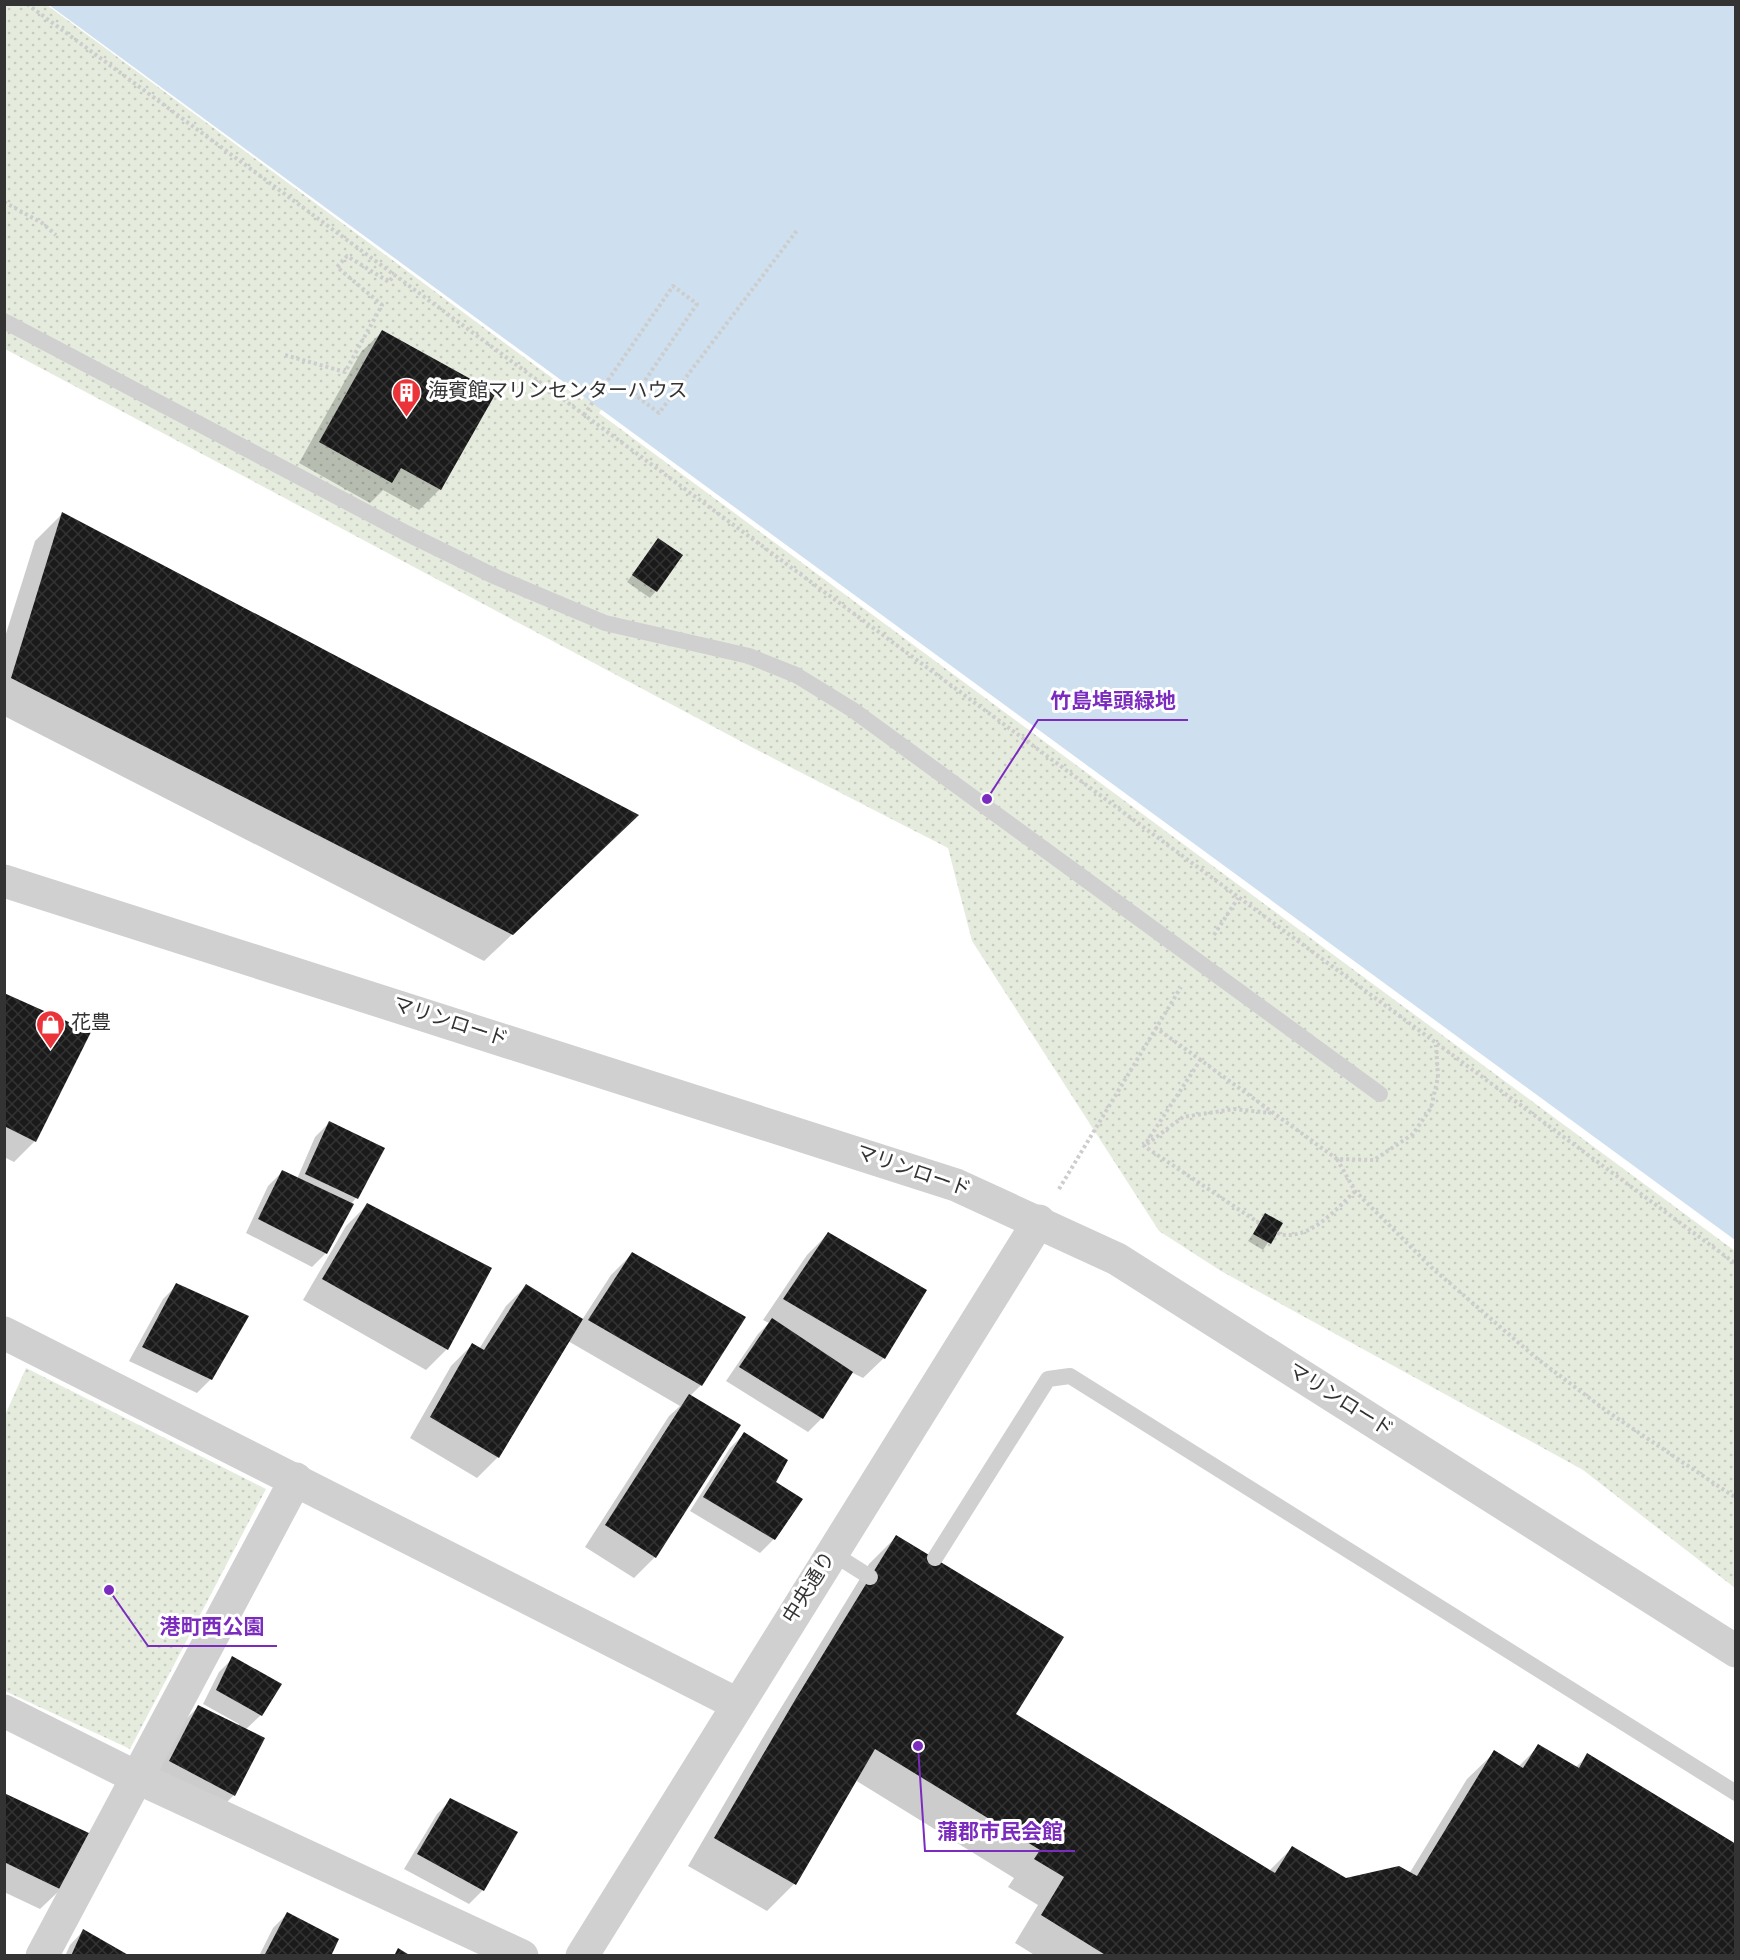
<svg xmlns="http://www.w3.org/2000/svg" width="1740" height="1960" font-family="Overpass,'Noto Sans JP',sans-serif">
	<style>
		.park { fill: url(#park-dots) }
		.water { fill: #cee0ef }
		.shadow { fill: #0003 }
		.building { fill: url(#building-cross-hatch) }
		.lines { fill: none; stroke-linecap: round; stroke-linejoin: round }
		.path { stroke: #cdcdcd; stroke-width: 4; stroke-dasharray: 3 3; stroke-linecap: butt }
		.service { stroke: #d0d0d0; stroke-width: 16 }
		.minor { stroke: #d0d0d0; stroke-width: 33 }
		.tertiary { stroke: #d0d0d0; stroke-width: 33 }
		.labels { text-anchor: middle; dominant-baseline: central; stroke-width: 6; stroke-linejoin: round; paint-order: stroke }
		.poi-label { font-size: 20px; fill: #333; stroke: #fff; text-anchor: start }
		.street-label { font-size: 20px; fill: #333; stroke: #fff }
		.leader { fill: none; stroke: #7b2cbf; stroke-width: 2 }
		.callout-dot { fill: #7b2cbf; stroke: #fff; stroke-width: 2 }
		.callout-label { font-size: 21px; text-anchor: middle; font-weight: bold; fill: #7b2cbf; stroke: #fff; stroke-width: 6; stroke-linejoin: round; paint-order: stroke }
	</style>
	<defs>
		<pattern id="park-dots" width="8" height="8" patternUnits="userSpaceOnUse" patternTransform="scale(1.5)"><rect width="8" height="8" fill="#e5ecde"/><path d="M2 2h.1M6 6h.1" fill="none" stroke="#c5cbbf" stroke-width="1.8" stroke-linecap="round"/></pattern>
		<pattern id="building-cross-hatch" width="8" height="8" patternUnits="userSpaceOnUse" patternTransform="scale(1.5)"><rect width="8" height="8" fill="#1a1a1a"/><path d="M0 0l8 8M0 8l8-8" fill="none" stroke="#333"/></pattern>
	</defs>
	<rect width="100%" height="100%" fill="#fff"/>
	<g class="park">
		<polygon points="4,5 47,5 582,400 636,321 677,303 599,413 1735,1251 1735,1588 1583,1470 1221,1271 1159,1231 972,941 948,848 757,750 5,349"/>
		<polygon points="26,1368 266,1489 130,1749 5,1691 5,1415"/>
	</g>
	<polygon class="water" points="49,5 1735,5 1735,1240"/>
	<g class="shadow">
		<polygon points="382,332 440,489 419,510 383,490 370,503 299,463 361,352"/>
		<polygon points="62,514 610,842 484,961 4,716 4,640 35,541"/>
		<polygon points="658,540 656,591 650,598 627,582"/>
		<polygon points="4,995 35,1141 14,1162 4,1157"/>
		<polygon points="329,1123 356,1198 351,1204 326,1253 312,1267 246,1233 268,1186 282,1172 297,1179 315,1137"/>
		<polygon points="367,1205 447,1349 426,1370 303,1300 346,1226"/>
		<polygon points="1266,1215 1281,1223 1263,1250 1248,1241"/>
		<polygon points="828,1234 884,1358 863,1378 851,1372 822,1418 808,1432 726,1381 758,1334 769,1323 763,1320 807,1255"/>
		<polygon points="632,1254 701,1385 690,1396 739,1425 655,1557 634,1578 585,1547 669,1416 680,1406 568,1341 498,1457 477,1478 410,1438 451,1366 472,1345 479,1349 506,1306 526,1286 582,1320 611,1275"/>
		<polygon points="177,1285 211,1379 197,1393 129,1361 163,1299"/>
		<polygon points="744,1434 774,1483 774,1539 760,1553 690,1511 730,1448"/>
		<polygon points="896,1537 1014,1715 1269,1871 1292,1848 1346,1880 1409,1874 1467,1779 1495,1752 1518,1767 1539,1746 1575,1768 1588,1755 1736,1956 1036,1956 1015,1943 1038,1905 1008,1887 1014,1878 855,1780 794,1884 767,1911 688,1866 768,1729 869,1564"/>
		<polygon points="233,1658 261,1715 245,1730 234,1795 220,1809 156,1775 184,1721 198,1707 238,1727 239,1724 203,1704 219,1672"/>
		<polygon points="4,1795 61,1889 40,1909 4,1892"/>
		<polygon points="451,1800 483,1890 469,1904 404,1869 437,1814"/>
		<polygon points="287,1914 329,1956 259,1956 273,1928"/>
		<polygon points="83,1931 127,1956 65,1956 70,1945"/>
	</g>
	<g class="building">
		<polygon points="382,330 496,393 441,490 401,468 392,483 319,442"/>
		<polygon points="62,512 639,815 513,935 11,678"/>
		<polygon points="658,538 683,555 657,592 632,575"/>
		<polygon points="4,993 91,1032 36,1142 4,1126"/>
		<polygon points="329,1121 385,1148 358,1199 305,1174"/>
		<polygon points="282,1170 354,1204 327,1254 258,1219"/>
		<polygon points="367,1203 492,1268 448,1350 322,1279"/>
		<polygon points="1265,1213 1283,1223 1271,1244 1253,1234"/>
		<polygon points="828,1232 927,1290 885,1359 783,1299"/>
		<polygon points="632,1252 746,1317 702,1386 588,1320"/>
		<polygon points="176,1283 249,1316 212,1380 142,1347"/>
		<polygon points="526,1284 583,1319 499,1458 430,1417 472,1343 484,1350"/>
		<polygon points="772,1318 853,1372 823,1419 739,1367"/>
		<polygon points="689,1394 741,1425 656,1558 605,1525"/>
		<polygon points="744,1432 788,1460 776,1482 803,1499 775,1540 703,1497"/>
		<polygon points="896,1535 1064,1637 1016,1714 1275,1873 1292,1846 1346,1878 1399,1866 1417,1876 1494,1750 1523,1768 1538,1744 1579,1768 1587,1753 1736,1844 1736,1956 1107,1956 1041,1915 1064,1877 1034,1859 1040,1850 875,1749 796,1885 714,1838 795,1700"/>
		<polygon points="232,1656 282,1684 262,1716 216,1690"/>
		<polygon points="198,1705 265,1738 235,1796 169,1761"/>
		<polygon points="4,1793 91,1834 62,1890 4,1862"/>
		<polygon points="450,1798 518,1832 484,1891 417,1854"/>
		<polygon points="287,1912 339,1939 331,1956 264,1956"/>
		<polygon points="83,1929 130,1956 71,1956"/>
		<polygon points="398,1948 411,1956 394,1956"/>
	</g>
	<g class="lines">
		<g class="path">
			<polyline points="27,4 1736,1264"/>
			<polyline points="4,202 42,223 56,235"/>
			<polyline points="285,355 345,372 382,305 337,267 347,256 389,282 394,275"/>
			<polyline points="584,415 673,286 697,304 635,395 659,413 798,229"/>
			<polyline points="1214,935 1238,898"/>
			<polyline points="1155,1027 1337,1159 1374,1160 1413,1134 1431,1108 1438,1077 1436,1045"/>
			<polyline points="1201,1059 1144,1146 1259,1223"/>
			<polyline points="1147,1144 1183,1117 1234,1109 1271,1113"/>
			<polyline points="1337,1159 1355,1191 1431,1267 1535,1357 1608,1412 1736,1498"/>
			<polyline points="1059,1189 1181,987"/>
			<path d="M1277 1233C1306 1244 1337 1209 1355 1191"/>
		</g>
		<g class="service">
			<polyline points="4,321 406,533 496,577 605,623 749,656 796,675 853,710 1380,1094"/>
			<polyline points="832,1553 870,1577"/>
			<polyline points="935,1558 1048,1379 1070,1376 1736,1793"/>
		</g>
		<g class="minor">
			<polyline points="4,1333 737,1704"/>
			<polyline points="4,1711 136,1777 522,1956"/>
			<polyline points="42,1956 296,1479"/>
		</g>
		<g class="tertiary">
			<polyline points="4,881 956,1185 1117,1259 1736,1651"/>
			<polyline points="582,1956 1039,1221"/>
		</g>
	</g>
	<defs>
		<symbol id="building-pin" viewBox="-11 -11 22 30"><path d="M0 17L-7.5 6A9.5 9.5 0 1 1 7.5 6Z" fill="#eb3439" stroke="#fff"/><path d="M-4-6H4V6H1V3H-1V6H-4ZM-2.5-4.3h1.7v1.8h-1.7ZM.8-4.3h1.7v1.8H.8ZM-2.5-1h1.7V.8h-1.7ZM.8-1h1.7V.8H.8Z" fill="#fff"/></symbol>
		<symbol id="shop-pin" viewBox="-11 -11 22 30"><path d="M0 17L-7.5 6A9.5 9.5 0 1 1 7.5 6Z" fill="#eb3439" stroke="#fff"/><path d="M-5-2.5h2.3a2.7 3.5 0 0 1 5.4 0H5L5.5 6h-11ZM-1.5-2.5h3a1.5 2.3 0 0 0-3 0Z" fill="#fff"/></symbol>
	</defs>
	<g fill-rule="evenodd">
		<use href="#building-pin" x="390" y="376" width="33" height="45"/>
		<use href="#shop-pin" x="34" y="1008" width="33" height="45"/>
	</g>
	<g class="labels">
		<g class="poi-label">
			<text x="428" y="392">海賓館マリンセンターハウス</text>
			<text x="71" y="1024">花豊</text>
		</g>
		<g class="street-label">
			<text transform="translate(450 1023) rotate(18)">マリンロード</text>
			<text transform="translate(913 1172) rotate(19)">マリンロード</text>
			<text transform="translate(1340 1401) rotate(32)">マリンロード</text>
			<text transform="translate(810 1588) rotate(-58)">中央通り</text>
		</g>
	</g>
	<path class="leader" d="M987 799L1038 720H1188M109 1590L148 1646H277M918 1746L925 1851H1075"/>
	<g class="callout-dot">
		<circle cx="987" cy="799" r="6"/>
		<circle cx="109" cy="1590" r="6"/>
		<circle cx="918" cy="1746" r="6"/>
	</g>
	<g class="callout-label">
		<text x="1113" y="708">竹島埠頭緑地</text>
		<text x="212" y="1634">港町西公園</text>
		<text x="1000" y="1839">蒲郡市民会館</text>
	</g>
	<rect width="1740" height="1960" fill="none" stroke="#333333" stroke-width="12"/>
</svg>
